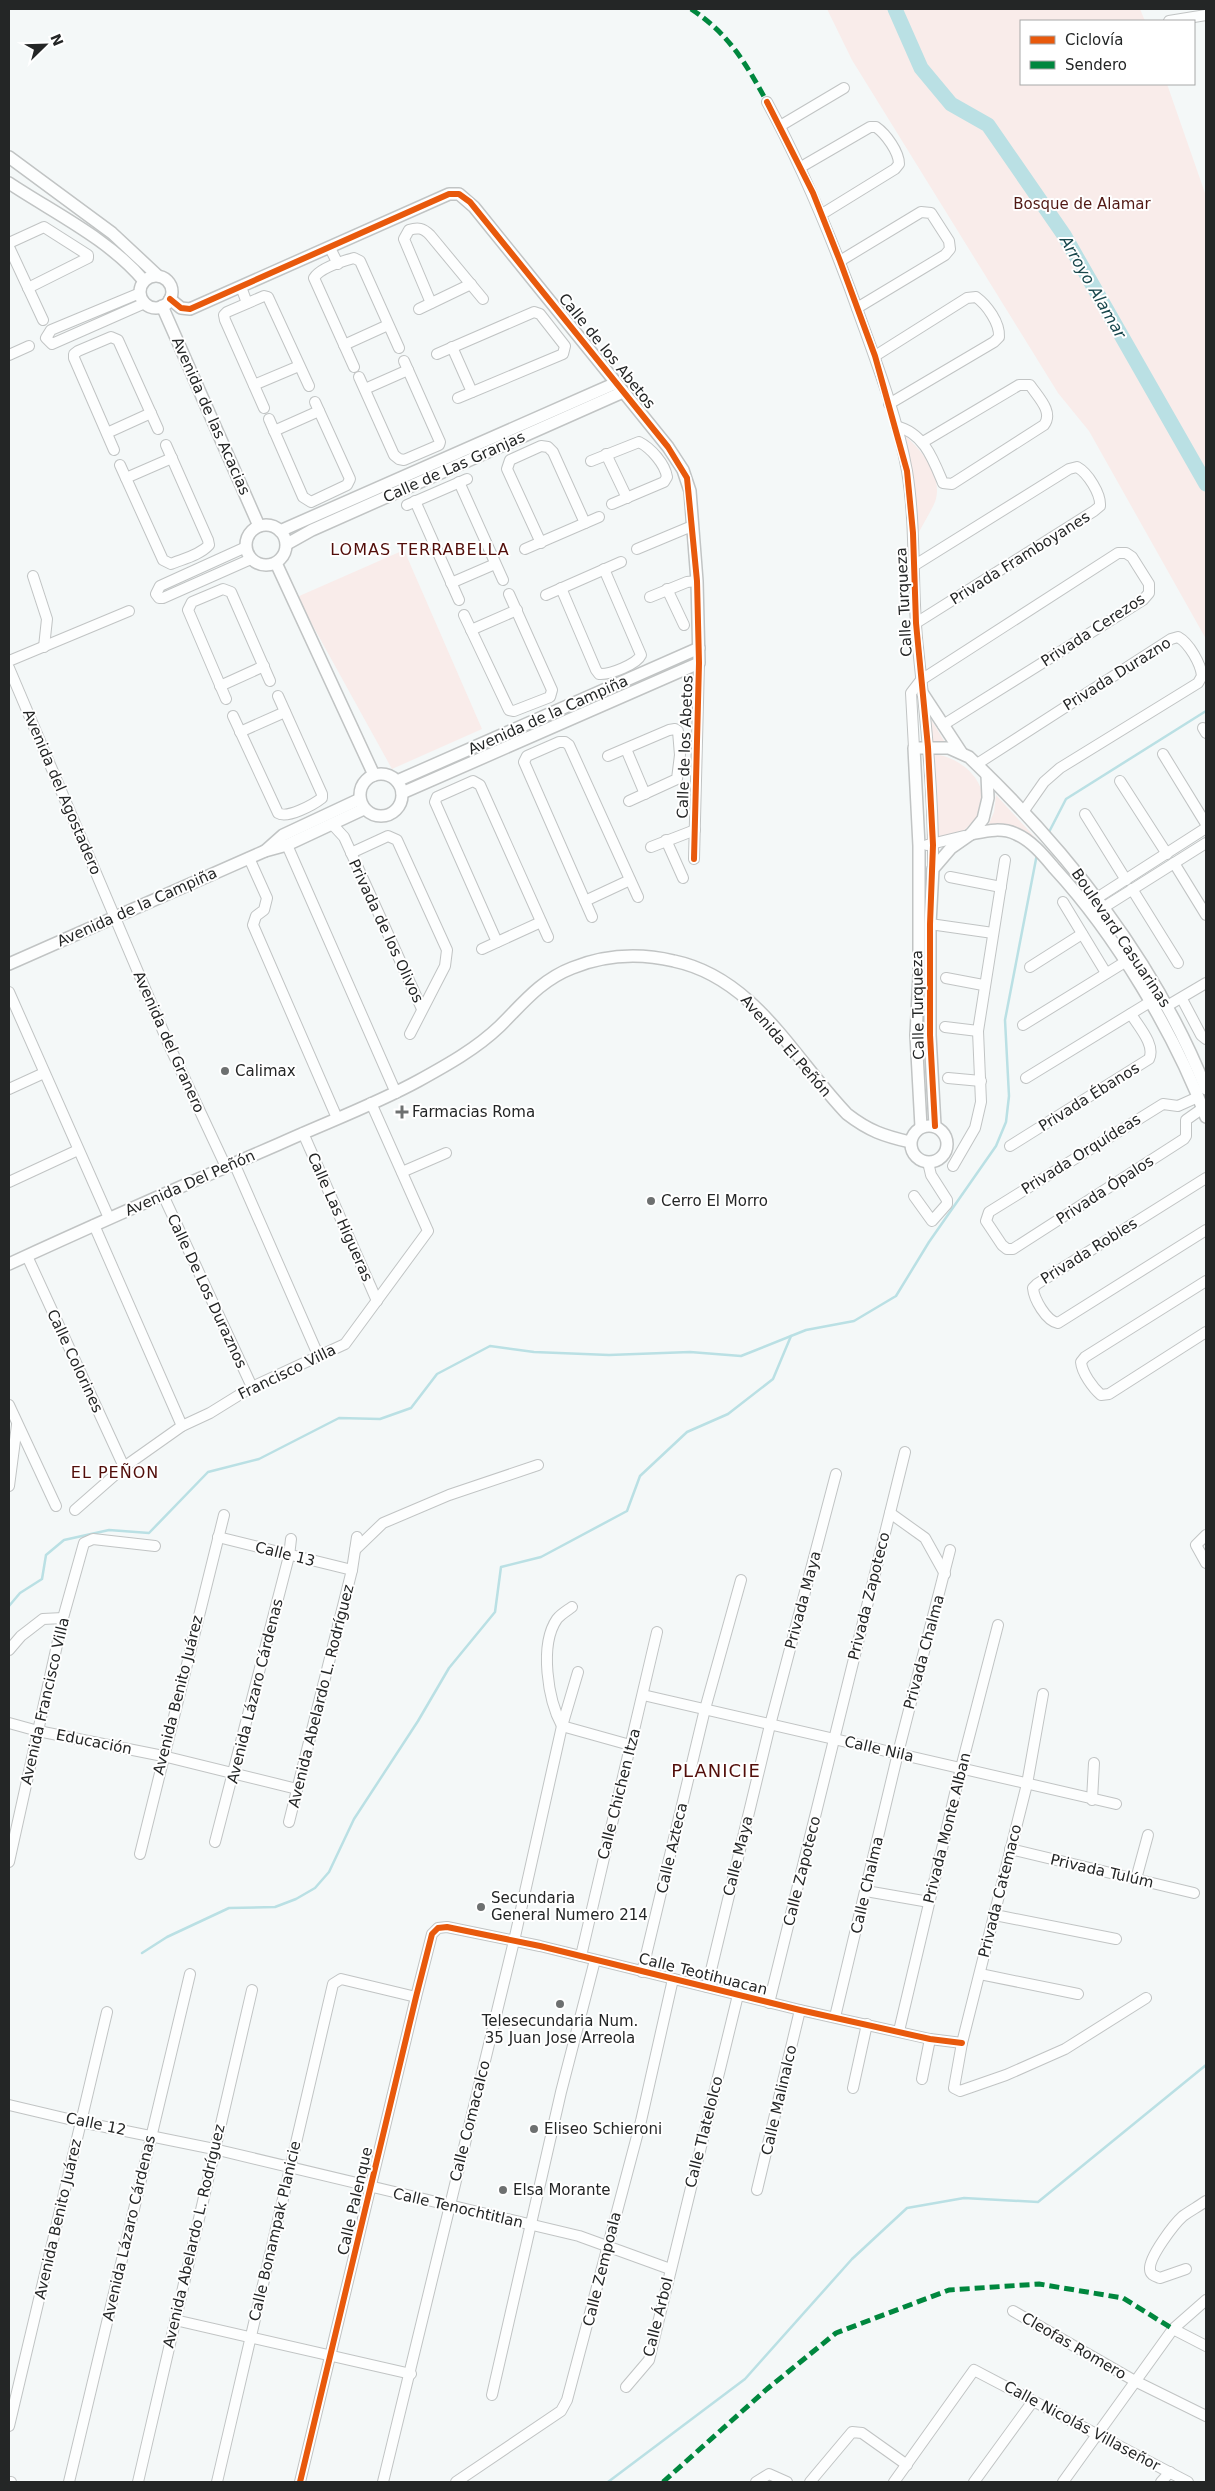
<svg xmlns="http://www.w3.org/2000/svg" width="1215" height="2491" font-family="'DejaVu Sans',sans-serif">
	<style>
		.green { fill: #f9ecea }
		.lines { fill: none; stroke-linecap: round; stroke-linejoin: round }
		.stream { stroke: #bae0e4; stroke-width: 2.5 }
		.river { stroke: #bae0e4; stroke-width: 15 }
		.minor-casing { stroke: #c1c4c4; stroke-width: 12 }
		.tertiary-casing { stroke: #c1c4c4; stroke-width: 14 }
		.minor { stroke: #fdfefe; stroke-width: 10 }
		.tertiary { stroke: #fdfefe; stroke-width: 11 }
		.quiet { stroke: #00873e; stroke-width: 5; stroke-dasharray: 10 5; stroke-linecap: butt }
		.cycleway-casing { stroke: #fff; stroke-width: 9 }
		.cycleway { stroke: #e8590c; stroke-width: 6 }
		.poi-dot { fill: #6d7070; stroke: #fff; stroke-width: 2 }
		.labels { text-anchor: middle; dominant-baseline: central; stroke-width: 4; stroke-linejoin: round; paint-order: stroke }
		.park-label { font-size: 15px; fill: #511914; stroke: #fff }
		.street-label { font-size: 15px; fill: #242626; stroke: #fff }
		.poi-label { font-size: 15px; fill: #242626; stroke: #fff; text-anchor: start }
		.water-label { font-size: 16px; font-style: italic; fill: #18474c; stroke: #fff }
		.neighbourhood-label { font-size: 16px; letter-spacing: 1px; fill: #520e0a; stroke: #fff }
		.quarter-label { font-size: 18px; letter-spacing: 1px; fill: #520e0a; stroke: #fff }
	</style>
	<rect width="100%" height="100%" fill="#f4f8f8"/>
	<g class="green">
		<polygon points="827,9 1140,9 1145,21 1021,21 1021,84 1167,84 1206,196 1206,639 1089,431 1058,393 852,60"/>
		<path d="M903 434C921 449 944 476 935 502 930 513 923 524 918 534Z"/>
		<polygon points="404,550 482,729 392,769 297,597"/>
		<polygon points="927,713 946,744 931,743"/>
		<path d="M933 754C967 757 1001 794 971 824 966 828 961 834 956 836 950 838 942 838 936 839Z"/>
		<polygon points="996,795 1065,870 1063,872 1027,836 988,826 994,812"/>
	</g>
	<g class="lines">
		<g class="stream">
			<polyline points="1048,834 1066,799 1206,711"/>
			<polyline points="9,1606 20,1593 42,1579 46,1555 64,1540 109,1530 149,1533 208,1472 259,1459 339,1418 380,1419 411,1408 437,1374 490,1346 534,1352 609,1355 690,1352 741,1356 806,1330 854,1321 896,1296 929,1242 996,1146 1006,1122 1009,1096 1005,1020 1037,854"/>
			<polyline points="142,1953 167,1937 229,1908 275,1907 296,1899 315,1888 329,1872 354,1819 418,1721 449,1668 495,1612 501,1567 541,1557 627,1511 640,1476 687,1432 728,1414 773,1379 791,1336"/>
			<polyline points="608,2482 745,2379 852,2259 907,2208 964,2198 1038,2202 1206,2065"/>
		</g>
		<polyline class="river" points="895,9 921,68 951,104 988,125 1064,235 1206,484"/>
		<defs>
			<g id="minor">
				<polyline points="1169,21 1206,15"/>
				<path d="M767 102C806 174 836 248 863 325 880 372 898 421 907 471 916 526 912 582 917 638 925 714 934 792 933 869"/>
				<polyline points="780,126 844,88"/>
				<path d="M801 167 870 127H876C886 134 899 152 899 164L895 169 822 214"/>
				<polyline points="9,243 44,227 88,255 88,258 28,288"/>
				<polyline points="9,247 43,320"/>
				<polyline points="330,248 338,264"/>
				<polyline points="840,261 921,212 931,213 949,241 950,249 945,255 857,308"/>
				<polyline points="241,287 247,303"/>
				<polyline points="140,293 51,330 46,338 52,344 145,303"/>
				<path d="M431 303 404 239 409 230C418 227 423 228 430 235L483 299"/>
				<polyline points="419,309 471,284"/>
				<polyline points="344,345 388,325"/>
				<polyline points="452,347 472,392"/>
				<polyline points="437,354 534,312 540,314 565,346 563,354 458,398"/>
				<polyline points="9,355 29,346"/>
				<path d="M875 356 967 298 976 297C987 305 1000 323 999 337L994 342 889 404"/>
				<path d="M354 367 314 278C320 268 343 261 354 258L360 261 399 348"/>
				<polyline points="359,377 394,455 399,459 404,460 439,445 440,442 404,361"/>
				<polyline points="254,385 299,366"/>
				<polyline points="365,389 408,370"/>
				<polyline points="264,408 225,320 224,315 227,312 264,296 268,297 309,386"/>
				<polyline points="269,419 303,497 311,502 347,485 350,479 315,402"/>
				<path d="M896 426C924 433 933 459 943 483L952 484 1044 425C1054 412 1038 397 1030 385H1019L923 442"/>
				<polyline points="274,431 319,411"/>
				<polyline points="107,433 151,413"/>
				<polyline points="114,450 74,358 74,354 78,351 111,337 118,340 158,429"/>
				<polyline points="606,454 627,498"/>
				<path d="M591 461 639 442C651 448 665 464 667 477L664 482 612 504"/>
				<path d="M120 465 163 560 171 564C183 559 200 555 209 545L208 540 166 445"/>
				<polyline points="126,478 172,458"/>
				<polyline points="459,482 503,580"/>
				<polyline points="415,501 459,600"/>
				<polyline points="407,505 467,479"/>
				<polyline points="541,543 507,469 510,460 541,446 548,447 553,452 585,523"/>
				<polyline points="246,547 160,586 156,594 159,598 163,598 251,559"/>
				<polyline points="525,549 599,517"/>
				<polyline points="637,549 692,526"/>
				<path d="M915 565 1069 469 1077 467C1088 473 1101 494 1100 506L1094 511 916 623"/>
				<polyline points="33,576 47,619 44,647"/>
				<polyline points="451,583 495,564"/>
				<path d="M561 588 596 670 599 674C610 675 637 664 641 655L604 569"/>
				<polyline points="667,589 684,625"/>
				<polyline points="546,595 621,562"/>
				<polyline points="650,597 687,582 697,581"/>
				<polyline points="464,615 509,710 514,711 550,697 552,690 509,594"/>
				<polyline points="471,630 517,610"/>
				<polyline points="9,661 129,611"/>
				<polyline points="9,668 169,1045 226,1167"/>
				<polyline points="220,686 264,666"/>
				<polyline points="226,699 188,610 192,602 223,589 231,592 270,681"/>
				<path d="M233 716 278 813C287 819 313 805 322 798V794L278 696"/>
				<polyline points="1203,728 1206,733"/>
				<polyline points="240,732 285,712"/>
				<polyline points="914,748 911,693 921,680 1118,553 1126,553 1132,557 1149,584 1149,593 1143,600 943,725"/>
				<polyline points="626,749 645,794"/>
				<polyline points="1163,754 1206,824"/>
				<polyline points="608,756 669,730 675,729 678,731 680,755 677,779 629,801"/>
				<path d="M977 764 1171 639 1178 637C1189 643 1201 664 1202 676L1198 683 1060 768 1044 782 1023 812"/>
				<polyline points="1120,781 1167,854"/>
				<polyline points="1085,814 1126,880"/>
				<polyline points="332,824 344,837 422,1009"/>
				<polyline points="666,840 683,878"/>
				<polyline points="287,845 396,1093"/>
				<polyline points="927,845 964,836"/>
				<polyline points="651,847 695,830"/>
				<polyline points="351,853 388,836 397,840 447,950 445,966 410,1034"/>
				<polyline points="249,858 267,898 264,910 256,916 253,925 337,1118"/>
				<polyline points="694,859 699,663"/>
				<polyline points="1174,863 1206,915"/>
				<polyline points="950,877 1001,887"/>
				<polyline points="1132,889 1178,963"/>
				<polyline points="585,901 630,880"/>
				<polyline points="1063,902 1106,973"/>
				<polyline points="1086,905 1206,828"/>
				<polyline points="1098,911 1206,843"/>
				<polyline points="592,917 524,762 527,756 559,742 565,742 569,745 638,897"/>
				<polyline points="930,924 993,933"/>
				<polyline points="497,942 435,802 437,797 473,781 480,785 548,937"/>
				<polyline points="482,949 541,922"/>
				<polyline points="1030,967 1082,934"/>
				<polyline points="946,978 983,985"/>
				<polyline points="9,992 109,1218"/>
				<polyline points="1182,999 1201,1035 1206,1039"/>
				<polyline points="1167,1006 1206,983"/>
				<polyline points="1023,1025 1125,962"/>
				<polyline points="945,1027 978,1031"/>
				<polyline points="948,1078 981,1081"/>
				<polyline points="1026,1078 1150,1002"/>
				<polyline points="9,1089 44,1073"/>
				<polyline points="1198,1097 1178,1106 1163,1104 989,1212 986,1221 1002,1245 1007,1249 1013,1249 1184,1139 1186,1136 1186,1120 1203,1108"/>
				<polyline points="303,1133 377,1301"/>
				<path d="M1010 1146 1149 1059C1156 1045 1138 1026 1131 1014"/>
				<polyline points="234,1163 319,1357"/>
				<polyline points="953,1166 975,1128 981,1102 978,1031 1005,860"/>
				<polyline points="402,1172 446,1153"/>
				<path d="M1206 1178 1037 1284 1033 1288C1034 1299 1046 1321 1058 1323L1206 1230"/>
				<polyline points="9,1182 78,1150"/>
				<polyline points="163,1195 252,1387"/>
				<polyline points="914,1196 932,1221 947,1204 947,1200 931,1175 928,1162"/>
				<polyline points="94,1225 182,1426"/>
				<polyline points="27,1256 124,1467"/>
				<path d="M1206 1281 1085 1357 1081 1362C1082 1373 1093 1388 1101 1395L1109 1394 1206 1332"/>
				<polyline points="9,1405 56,1506"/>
				<polyline points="9,1486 17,1425"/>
				<polyline points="75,1510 124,1467 182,1426 210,1413 252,1387 345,1344 428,1231 371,1103"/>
				<polyline points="890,1513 925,1538 945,1574"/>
				<polyline points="1206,1535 1196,1545 1206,1563"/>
				<polyline points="218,1537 352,1570"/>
				<polyline points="355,1550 383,1523 449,1495 538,1465"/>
				<path d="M572 1607C568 1610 561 1614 557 1619 539 1645 548 1700 562 1726L630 1745"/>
				<polyline points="9,1650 21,1636 43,1619 63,1618"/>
				<polyline points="1043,1694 1027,1784 962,2043 954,2088 960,2091 1006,2075 1065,2049 1146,1998"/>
				<polyline points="643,1695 1116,1804"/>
				<polyline points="9,1723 38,1731 163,1756 297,1789"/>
				<polyline points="1092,1800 1094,1763"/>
				<polyline points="289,1822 352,1570 357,1537"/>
				<polyline points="215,1842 289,1556 291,1539"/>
				<polyline points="1010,1849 1194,1893"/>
				<polyline points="140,1854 224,1515"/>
				<polyline points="9,1862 63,1618 84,1543 93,1539 155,1546"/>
				<polyline points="1136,1879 1148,1835"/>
				<polyline points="866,1891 929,1902"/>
				<polyline points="995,1915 1116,1939"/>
				<polyline points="581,1956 657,1632"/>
				<polyline points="642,1972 705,1709 741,1580"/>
				<polyline points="980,1974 1078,1994"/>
				<polyline points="707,1987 770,1725 836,1474"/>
				<polyline points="769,2003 905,1452"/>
				<polyline points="835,2017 898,1753 950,1550"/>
				<polyline points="899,2031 961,1768 998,1625"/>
				<polyline points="922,2079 930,2039"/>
				<polyline points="853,2088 867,2024"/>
				<polyline points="9,2105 81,2122 214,2149 579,2236 670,2269"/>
				<polyline points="757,2190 800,2010"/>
				<path d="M1186 2269 1160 2278C1155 2276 1150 2275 1150 2269 1149 2257 1174 2224 1183 2216 1190 2211 1199 2206 1206 2201"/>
				<polyline points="1013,2311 1135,2381 1206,2416"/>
				<polyline points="175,2320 411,2374"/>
				<polyline points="1173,2329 1206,2346"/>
				<polyline points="626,2387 649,2360 738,1995"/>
				<polyline points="492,2395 561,2092 595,1960"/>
				<polyline points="9,2426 107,2012"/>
				<polyline points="9,2482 11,2482"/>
				<polyline points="69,2482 190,1974"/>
				<polyline points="138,2482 252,1990"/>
				<polyline points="217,2482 333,1984 341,1979 416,1997"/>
				<polyline points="300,2482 416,1997 432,1934 438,1928 447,1927 540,1946 800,2010 930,2039 962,2043"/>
				<polyline points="383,2482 514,1941 562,1726 578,1672"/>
				<polyline points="456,2482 561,2411 567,2400 641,2121 673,1979"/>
				<polyline points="756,2482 769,2474 787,2482"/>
				<polyline points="810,2482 852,2432 862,2433 907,2465"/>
				<polyline points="894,2482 974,2370 1188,2482"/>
				<polyline points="974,2482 1033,2401"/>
				<polyline points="1063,2482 1173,2329 1206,2300"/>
				<polyline points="1161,2482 1170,2472"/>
			</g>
			<g id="tertiary">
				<polyline points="9,157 112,233 157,275"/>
				<path d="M9 183C54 213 109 239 144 281"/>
				<circle cx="156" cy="292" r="16"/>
				<polyline points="170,299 181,308 190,309 449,194 459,194 474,207 668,447 683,470 690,491 697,581 699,663 402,793"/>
				<polyline points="162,306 259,526"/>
				<circle cx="266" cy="545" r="20"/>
				<polyline points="280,531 616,383"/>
				<polyline points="287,544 312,530 623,392"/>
				<polyline points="276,563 374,775"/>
				<polyline points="923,694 961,752"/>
				<circle cx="381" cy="795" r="21"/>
				<polyline points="397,781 699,648"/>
				<path d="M971 834C986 831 1001 827 1016 834 1032 841 1044 856 1055 869 1115 934 1175 1034 1206 1117"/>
				<polyline points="265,851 283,835 360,799"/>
				<polyline points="9,964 265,851 287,845 364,809"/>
				<circle cx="929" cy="1144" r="18"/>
				<polyline points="935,1126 930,1035 930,924 933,869 951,848 971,834 983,819 988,798 987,775"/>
				<path d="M921 1127 916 1035 919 975V846L914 748H949L969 757C1068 851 1155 961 1206 1089"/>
				<path d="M9 1264C98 1223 189 1183 279 1144 325 1123 374 1105 418 1081 447 1065 476 1049 500 1026 523 1003 541 980 572 968 604 955 640 953 674 961 755 978 794 1059 847 1114 869 1131 884 1136 910 1142"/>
			</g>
		</defs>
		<use href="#minor" class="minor-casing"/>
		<use href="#tertiary" class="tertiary-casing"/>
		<use href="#minor" class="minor"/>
		<use href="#tertiary" class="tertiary"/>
		<g class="quiet">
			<path d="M691 9C729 34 745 62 767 102"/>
			<polyline points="663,2482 767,2389 836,2333 949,2290 1039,2284 1123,2298 1173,2329"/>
		</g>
		<defs>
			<g id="cycleway">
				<polyline points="767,102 813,193 840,261 875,356 907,471 913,533 916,623 928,747 933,845 930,924 930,1035 935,1126"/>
				<polyline points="170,299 181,308 190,309 449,194 459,194 470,202 668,447 687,478 697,581 699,663 694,859"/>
				<polyline points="300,2482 416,1997 432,1934 438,1928 447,1927 540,1946 800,2010 930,2039 962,2043"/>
			</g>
		</defs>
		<use href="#cycleway" class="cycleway-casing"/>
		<use href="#cycleway" class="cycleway"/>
	</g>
	<g class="poi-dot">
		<circle cx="225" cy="1071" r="5"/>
		<path d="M399.5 1104.5h5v5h5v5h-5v5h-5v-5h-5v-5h5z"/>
		<circle cx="651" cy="1201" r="5"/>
		<circle cx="481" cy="1907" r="5"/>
		<circle cx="560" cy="2004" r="5"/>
		<circle cx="534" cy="2129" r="5"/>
		<circle cx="503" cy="2190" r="5"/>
	</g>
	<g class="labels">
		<g class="park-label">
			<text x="1082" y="204">Bosque de Alamar</text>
		</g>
		<g class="street-label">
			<text transform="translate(607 351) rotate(51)">Calle de los Abetos</text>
			<text transform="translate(211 416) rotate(66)">Avenida de las Acacias</text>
			<text transform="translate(454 467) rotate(-24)">Calle de Las Granjas</text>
			<text transform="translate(1020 558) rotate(-32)">Privada Framboyanes</text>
			<text transform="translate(904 602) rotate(-93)">Calle Turqueza</text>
			<text transform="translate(1093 630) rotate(-33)">Privada Cerezos</text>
			<text transform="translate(1117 674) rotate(-32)">Privada Durazno</text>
			<text transform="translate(548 715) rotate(-24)">Avenida de la Campiña</text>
			<text transform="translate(685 747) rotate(-88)">Calle de los Abetos</text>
			<text transform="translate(62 792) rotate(67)">Avenida del Agostadero</text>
			<text transform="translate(137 907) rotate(-24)">Avenida de la Campiña</text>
			<text transform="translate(386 931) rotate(65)">Privada de los Olivos</text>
			<text transform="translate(1121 938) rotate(56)">Boulevard Casuarinas</text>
			<text transform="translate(918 1005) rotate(-91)">Calle Turqueza</text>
			<text transform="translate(169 1042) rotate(66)">Avenida del Granero</text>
			<text transform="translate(786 1046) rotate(49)">Avenida El Peñón</text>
			<text transform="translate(1089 1097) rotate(-32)">Privada Ébanos</text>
			<text transform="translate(1081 1154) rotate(-32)">Privada Orquídeas</text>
			<text transform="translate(190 1183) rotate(-24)">Avenida Del Peñón</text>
			<text transform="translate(1105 1190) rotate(-33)">Privada Ópalos</text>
			<text transform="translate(340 1217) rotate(66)">Calle Las Higueras</text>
			<text transform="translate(1089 1251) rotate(-32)">Privada Robles</text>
			<text transform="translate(207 1291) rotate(65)">Calle De Los Duraznos</text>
			<text transform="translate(75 1361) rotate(65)">Calle Colorines</text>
			<text transform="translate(287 1372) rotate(-26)">Francisco Villa</text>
			<text transform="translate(285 1554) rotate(14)">Calle 13</text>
			<text transform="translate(869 1596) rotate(-76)">Privada Zapoteco</text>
			<text transform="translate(803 1600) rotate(-75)">Privada Maya</text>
			<text transform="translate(924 1652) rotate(-75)">Privada Chalma</text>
			<text transform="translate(255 1691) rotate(-76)">Avenida Lázaro Cárdenas</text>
			<text transform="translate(178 1695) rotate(-76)">Avenida Benito Juárez</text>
			<text transform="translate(321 1696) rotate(-76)">Avenida Abelardo L. Rodríguez</text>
			<text transform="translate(45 1701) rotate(-77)">Avenida Francisco Villa</text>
			<text transform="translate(94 1742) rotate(11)">Educación</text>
			<text transform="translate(879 1749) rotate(13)">Calle Nila</text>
			<text transform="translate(619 1794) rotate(-76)">Calle Chichen Itza</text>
			<text transform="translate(947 1828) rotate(-76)">Privada Monte Alban</text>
			<text transform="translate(672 1848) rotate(-77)">Calle Azteca</text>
			<text transform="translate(738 1856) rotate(-76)">Calle Maya</text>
			<text transform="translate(802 1871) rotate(-76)">Calle Zapoteco</text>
			<text transform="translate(1102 1871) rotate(13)">Privada Tulúm</text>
			<text transform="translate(867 1885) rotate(-77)">Calle Chalma</text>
			<text transform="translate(1000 1891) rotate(-76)">Privada Catemaco</text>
			<text transform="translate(703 1974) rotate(14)">Calle Teotihuacan</text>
			<text transform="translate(779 2100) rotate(-77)">Calle Malinalco</text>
			<text transform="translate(470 2121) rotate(-76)">Calle Comacalco</text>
			<text transform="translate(96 2124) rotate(12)">Calle 12</text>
			<text transform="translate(704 2132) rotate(-76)">Calle Tlatelolco</text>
			<text transform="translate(355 2201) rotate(-77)">Calle Palenque</text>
			<text transform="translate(458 2208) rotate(13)">Calle Tenochtitlan</text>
			<text transform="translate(58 2219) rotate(-77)">Avenida Benito Juárez</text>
			<text transform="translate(129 2228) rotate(-77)">Avenida Lázaro Cárdenas</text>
			<text transform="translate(275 2231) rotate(-77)">Calle Bonampak Planicie</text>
			<text transform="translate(194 2236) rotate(-77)">Avenida Abelardo L. Rodríguez</text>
			<text transform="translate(602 2269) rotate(-76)">Calle Zempoala</text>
			<text transform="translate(658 2317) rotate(-76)">Calle Árbol</text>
			<text transform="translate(1074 2346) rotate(30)">Cleofas Romero</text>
			<text transform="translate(1082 2426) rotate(28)">Calle Nicolás Villaseñor</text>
		</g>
		<g class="poi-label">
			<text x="235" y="1071">Calimax</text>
			<text x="412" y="1112">Farmacias Roma</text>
			<text x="661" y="1201">Cerro El Morro</text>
			<text x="491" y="1898">Secundaria<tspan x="491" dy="17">General Numero 214</tspan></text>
			<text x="560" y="2021" text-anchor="middle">Telesecundaria Num.<tspan x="560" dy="17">35 Juan Jose Arreola</tspan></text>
			<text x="544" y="2129">Eliseo Schieroni</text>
			<text x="513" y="2190">Elsa Morante</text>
		</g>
		<g class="water-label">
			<text transform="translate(1093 287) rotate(60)">Arroyo Alamar</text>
		</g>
		<g class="neighbourhood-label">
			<text x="420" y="549">LOMAS TERRABELLA</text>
			<text x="115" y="1472">EL PEÑON</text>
		</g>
		<g class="quarter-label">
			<text x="716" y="1770">PLANICIE</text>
		</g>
	</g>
	<rect width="1215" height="2491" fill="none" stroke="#242626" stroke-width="20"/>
	<rect x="1020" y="20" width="175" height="65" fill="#ffffff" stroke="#a7a8a8"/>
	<rect x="1030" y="36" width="25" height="8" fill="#e8590c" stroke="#a7a8a8"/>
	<text x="1065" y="45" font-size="15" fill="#242626">Ciclovía</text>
	<rect x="1030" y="61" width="25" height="8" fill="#00873e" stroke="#a7a8a8"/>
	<text x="1065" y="70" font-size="15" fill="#242626">Sendero</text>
	<g transform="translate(45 45) rotate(67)" stroke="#ffffff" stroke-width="4" paint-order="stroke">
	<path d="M0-4L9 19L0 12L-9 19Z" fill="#242626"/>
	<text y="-8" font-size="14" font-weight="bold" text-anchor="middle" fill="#242626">N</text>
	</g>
</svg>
